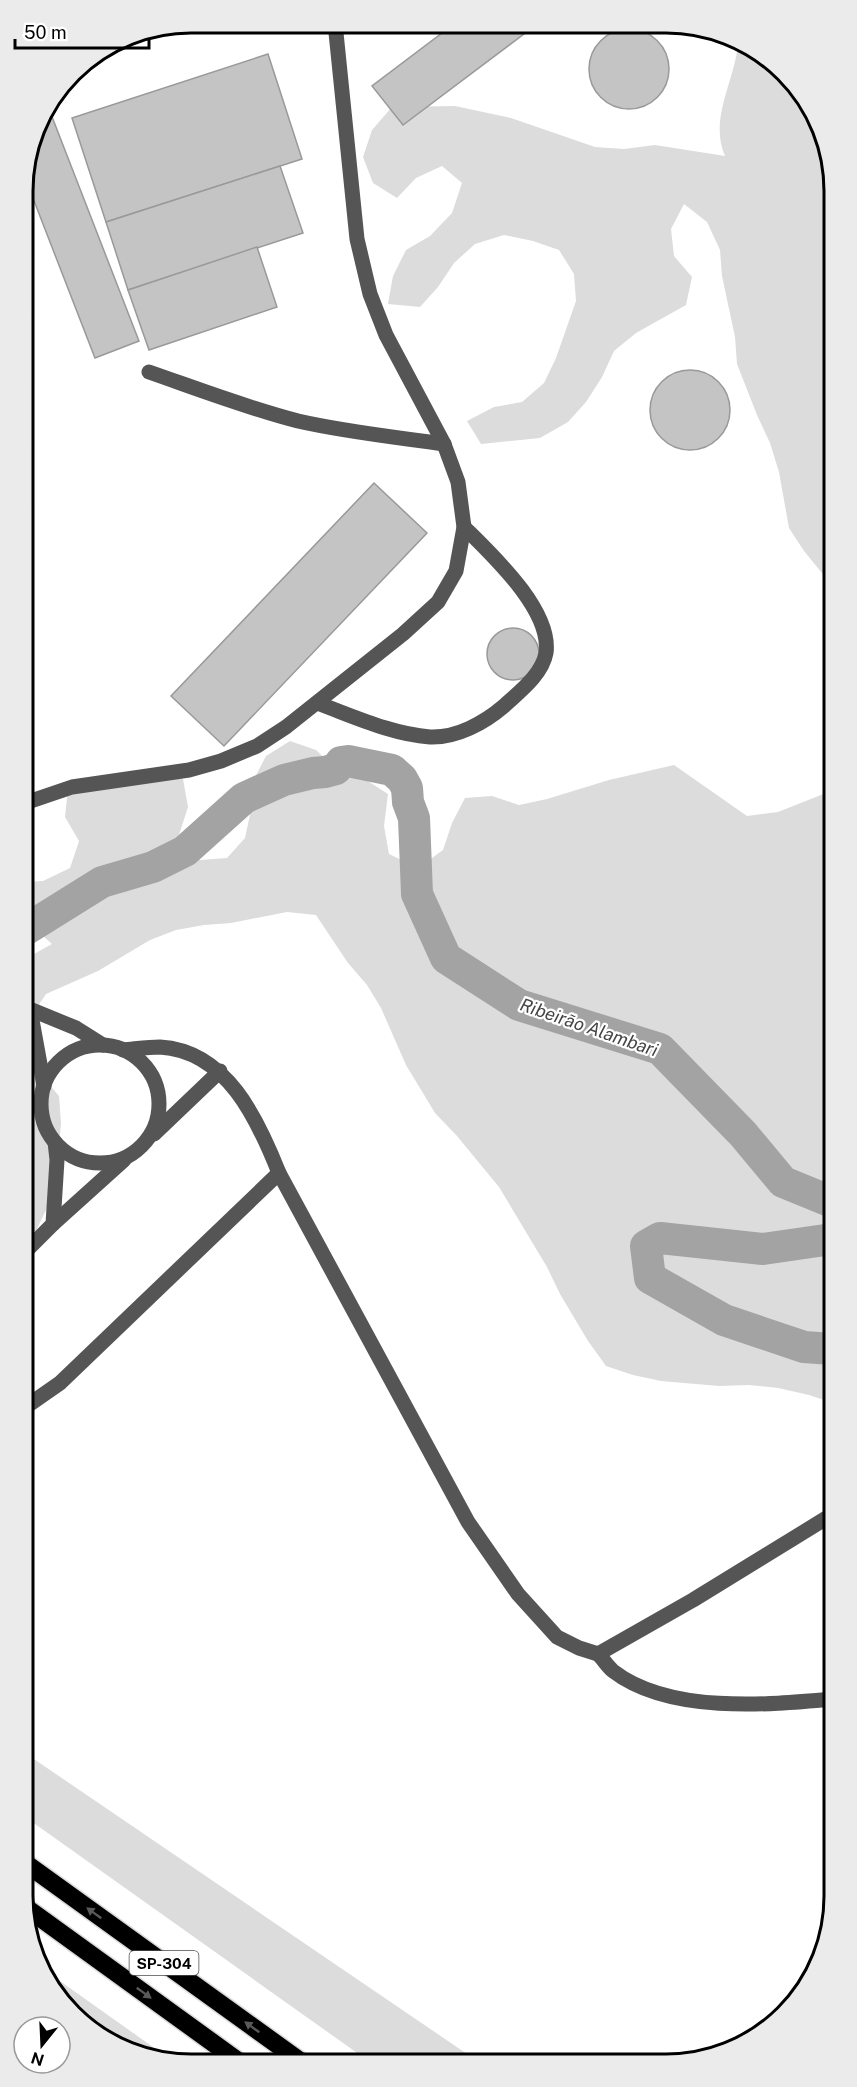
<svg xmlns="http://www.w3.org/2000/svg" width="857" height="2087" font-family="'Public Sans',sans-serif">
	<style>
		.green { fill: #dcdcdc }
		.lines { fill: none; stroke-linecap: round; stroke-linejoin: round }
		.river { stroke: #a3a3a3; stroke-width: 32 }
		.building { fill: #c4c4c4; stroke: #999; stroke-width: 1.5 }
		.highway-casing { stroke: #dbdbdb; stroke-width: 21 }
		.minor { stroke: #555; stroke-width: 15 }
		.highway { stroke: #000; stroke-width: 18 }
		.oneway { fill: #595959 }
		.labels { text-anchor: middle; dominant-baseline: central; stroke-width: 4.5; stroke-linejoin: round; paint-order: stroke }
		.shield { fill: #fff; stroke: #4c4c4c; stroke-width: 1.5 }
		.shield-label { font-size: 15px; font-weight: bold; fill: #000 }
		.water-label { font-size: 18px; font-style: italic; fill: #444; stroke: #fff }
		.rim { fill: none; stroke: #000; stroke-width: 3 }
	</style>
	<rect width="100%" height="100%" fill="#fff"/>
	<g class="green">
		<path d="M738 45 777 65 829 148 830 585 822 573 804 551 789 528 779 472 770 443 757 415 737 364 735 337 722 276 720 250 707 222 684 204 671 229 674 256 692 277 686 305 636 333 614 351 602 377 586 402 568 422 540 438 481 444 467 421 494 407 522 402 544 383 556 358 576 301 574 274 559 250 533 241 504 235 475 244 454 263 438 287 420 307 388 304 393 276 406 250 430 236 452 213 462 183 442 166 416 178 397 198 373 183 363 157 372 130 392 107 455 106 511 118 595 147 624 149 655 145 725 156C709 120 734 82 738 45Z"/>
		<polygon points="290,741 316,750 336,769 363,778 388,794 384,826 389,854 418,868 443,850 452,823 465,798 492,796 519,805 547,799 609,780 674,765 747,816 778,812 831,791 833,1403 809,1395 778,1388 749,1385 719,1386 661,1381 633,1375 606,1366 588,1341 560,1294 547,1267 499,1187 457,1136 435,1113 406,1065 381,1008 367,985 348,963 316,915 287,912 231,923 204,925 176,930 150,940 98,971 46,994 30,1018 27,1048 41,1075 59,1096 61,1123 56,1181 47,1208 35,1233 26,1242 25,959 52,944 32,926 25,928 25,882 43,881 70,868 79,841 65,817 68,788 156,770 183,779 188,807 178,838 200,860 227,858 245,838 251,810 253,781 266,756"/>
		<polygon points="28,1755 470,2056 474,2060 367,2060 28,1819"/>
		<polygon points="50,1974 167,2057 180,2061 159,2061 80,2022"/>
	</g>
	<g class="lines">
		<g class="river">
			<polyline points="25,930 102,882 153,867 185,851 244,798 284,780 313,773 325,772 336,769 341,762 348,761 392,770 402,779 407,788 408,802 414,818 417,894 446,958 519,1005 660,1049 743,1134 783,1182 832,1202"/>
			<polyline points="832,1239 763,1249 660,1238 646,1246 650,1278 724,1320 804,1347 832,1349"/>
		</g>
	</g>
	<g class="building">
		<polygon points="454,24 536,25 403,125 372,86"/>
		<circle cx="629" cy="69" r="40"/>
		<polygon points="268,54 302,159 106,222 72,118"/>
		<polygon points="49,109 139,341 95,358 24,175 40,117 44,111"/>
		<polygon points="280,166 303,233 128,290 106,222"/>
		<polygon points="257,247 277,307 149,350 128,290"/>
		<circle cx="690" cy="410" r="40"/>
		<polygon points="374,483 427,533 224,746 171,696"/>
		<circle cx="513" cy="654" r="26"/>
	</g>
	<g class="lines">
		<defs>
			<g id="highway">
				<polyline points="28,1865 300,2061"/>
				<polyline points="28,1909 238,2061"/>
			</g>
		</defs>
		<use href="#highway" class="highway-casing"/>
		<g class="minor">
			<path d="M149 372C198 389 247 408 298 421 346 432 395 437 444 444"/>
			<path d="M317 703C353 716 391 734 430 737 457 738 484 723 504 706 519 692 542 675 546 653 552 610 492 555 464 527"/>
			<polyline points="25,803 72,787 189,770 221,761 257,746 286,727 403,634 438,602 456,571 464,527 458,482 444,444 386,335 370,294 357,239 335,23"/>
			<polyline points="25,1005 32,1020 44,1086"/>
			<polyline points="27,1008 76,1028 103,1045"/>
			<circle cx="100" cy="1104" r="59"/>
			<path d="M123 1050C135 1049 148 1047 160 1047 227 1051 258 1120 279 1173L468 1522 518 1594 557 1637 579 1648 598 1654 693 1600 833 1514"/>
			<polyline points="154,1134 220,1071"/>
			<polyline points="53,1224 124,1160"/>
			<polyline points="26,1251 53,1224 57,1160 55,1142"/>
			<polyline points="27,1406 60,1383 279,1173"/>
			<path d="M598 1654C603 1659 608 1667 613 1671 669 1714 767 1705 834 1699"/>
		</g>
		<use href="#highway" class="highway"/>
	</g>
	<defs><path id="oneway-solid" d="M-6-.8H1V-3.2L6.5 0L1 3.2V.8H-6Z" transform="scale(1.5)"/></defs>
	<g class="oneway">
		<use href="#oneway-solid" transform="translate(94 1913) rotate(-144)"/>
		<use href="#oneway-solid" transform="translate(144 1993) rotate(36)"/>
		<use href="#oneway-solid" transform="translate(252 2027) rotate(-144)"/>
	</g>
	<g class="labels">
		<rect class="shield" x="129.5" y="1951" width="69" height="24" rx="4.5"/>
		<g class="shield-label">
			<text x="164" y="1963">SP-304</text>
		</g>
		<g class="water-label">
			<text transform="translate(589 1027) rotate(19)">Ribeirão Alambari</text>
		</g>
	</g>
	<path d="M0 0H857V2087H0ZM191 33H666A158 158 0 0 1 824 191V1896A158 158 0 0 1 666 2054H191A158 158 0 0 1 33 1896V191A158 158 0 0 1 191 33Z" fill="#ebebeb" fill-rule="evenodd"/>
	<path class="rim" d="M191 33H666A158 158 0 0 1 824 191V1896A158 158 0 0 1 666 2054H191A158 158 0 0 1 33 1896V191A158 158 0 0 1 191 33Z"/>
	<g transform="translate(42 2045) rotate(198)"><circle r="28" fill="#ffffff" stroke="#999999" stroke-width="1.5"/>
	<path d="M0-4.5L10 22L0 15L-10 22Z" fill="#000000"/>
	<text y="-9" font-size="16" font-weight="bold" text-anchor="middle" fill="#000000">N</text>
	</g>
	<path d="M15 39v9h134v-9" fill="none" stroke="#000000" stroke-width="3"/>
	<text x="24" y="39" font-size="18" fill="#000000" stroke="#ffffff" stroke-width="4.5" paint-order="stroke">50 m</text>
</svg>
